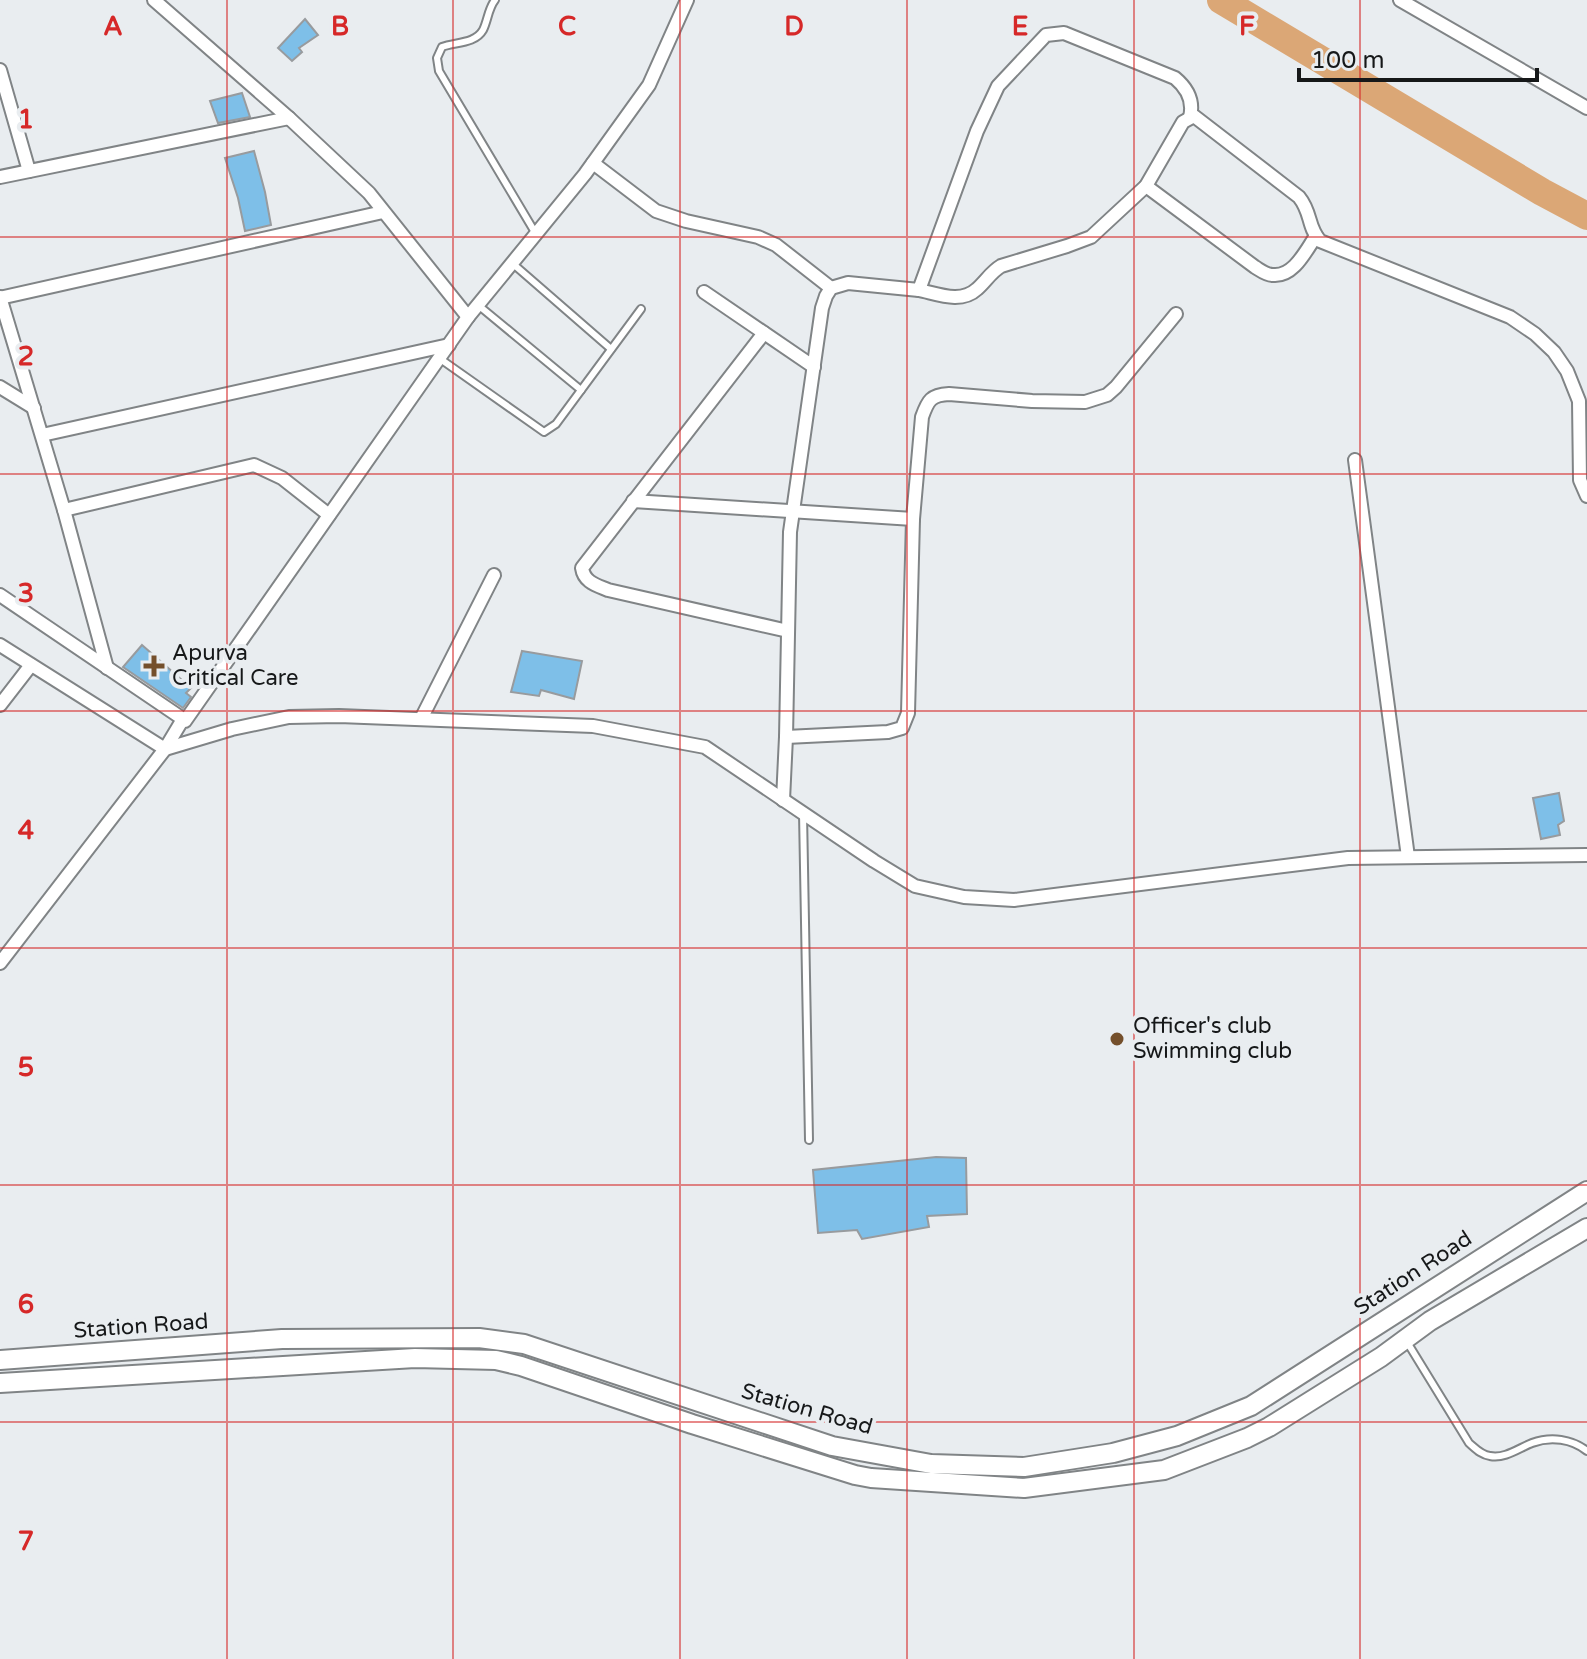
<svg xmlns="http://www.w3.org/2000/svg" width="1587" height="1659" font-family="'Varela Round',sans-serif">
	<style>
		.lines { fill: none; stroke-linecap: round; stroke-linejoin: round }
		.river { stroke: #dba776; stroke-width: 28 }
		.building { fill: #7ebfe8; stroke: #989b9e; stroke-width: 2 }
		.lane-casing { stroke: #808486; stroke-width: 10 }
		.street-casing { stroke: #808486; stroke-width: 16 }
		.secondary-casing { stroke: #808486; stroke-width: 22 }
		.lane { stroke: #fff; stroke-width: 6 }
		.street { stroke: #fff; stroke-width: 12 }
		.secondary { stroke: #fff; stroke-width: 18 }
		.grid { fill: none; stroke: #d62828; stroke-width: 2; stroke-opacity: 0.55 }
		.poi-dot { fill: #744f2b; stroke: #e9edf0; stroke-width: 3 }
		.labels { text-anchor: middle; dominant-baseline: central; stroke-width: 8; stroke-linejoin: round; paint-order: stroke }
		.poi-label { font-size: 22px; fill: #161819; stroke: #e9edf0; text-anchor: start }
		.street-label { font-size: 22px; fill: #161819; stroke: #e9edf0 }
		.grid-label { font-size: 26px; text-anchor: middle; font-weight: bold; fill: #d62828; stroke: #e9edf0; stroke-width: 8; stroke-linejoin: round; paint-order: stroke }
	</style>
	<rect width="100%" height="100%" fill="#e9edf0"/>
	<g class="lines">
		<polyline class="river" points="1221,0 1542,192 1587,216"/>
	</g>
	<g class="building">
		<polygon points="305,19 318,35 299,48 302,52 292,61 278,48"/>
		<polygon points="242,93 250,117 218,123 210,101"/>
		<polygon points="254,151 265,192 271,225 245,231 238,198 225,158"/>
		<polygon points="142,645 191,688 186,693 191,697 183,708 123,667"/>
		<polygon points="522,651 582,661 574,699 541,690 539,696 511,692"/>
		<polygon points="1559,793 1564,821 1558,825 1560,835 1541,839 1533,798"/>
		<polygon points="936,1157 966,1158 967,1214 927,1216 929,1227 862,1239 857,1230 818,1233 813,1170"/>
	</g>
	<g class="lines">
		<defs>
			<g id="lane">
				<path d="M495 0C488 9 488 20 483 30 475 44 455 42 442 47L437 58 439 71 536 234"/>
				<polyline points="512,263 611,349"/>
				<polyline points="478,305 581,390"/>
				<polyline points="439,358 544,432 556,424 641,309"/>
				<polyline points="803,813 809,1140"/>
				<path d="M1407 1342 1469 1443C1475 1448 1481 1455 1490 1456 1505 1459 1519 1448 1532 1443 1551 1436 1572 1439 1587 1451"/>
			</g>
			<g id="street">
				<polyline points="154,0 289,118 369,193 468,317"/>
				<polyline points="1400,0 1587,108"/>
				<polyline points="0,70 29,171"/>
				<polyline points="593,163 656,211 686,221 758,237 776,245 831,288"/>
				<polyline points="0,177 289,118"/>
				<path d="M1146 186 1255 267C1260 270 1266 275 1273 275 1294 277 1306 250 1316 236"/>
				<path d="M919 290C938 294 961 304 977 289 986 281 991 272 1001 266L1067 246 1091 237 1146 186 1183 122 1194 116 1299 197C1312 213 1307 226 1320 241L1510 317 1535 334 1554 352 1567 371 1579 401 1580 480 1587 496"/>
				<polyline points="704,292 814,367"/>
				<polyline points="0,297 64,510 107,668"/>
				<polyline points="0,298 383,212"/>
				<path d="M764 333 582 568C584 582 596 585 608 590L788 631"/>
				<polyline points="0,387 34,408"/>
				<polyline points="42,435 449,345"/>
				<polyline points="1355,460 1408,857"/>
				<polyline points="633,501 913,519"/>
				<polyline points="64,510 254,465 282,478 329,515"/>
				<polyline points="0,595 183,719"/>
				<polyline points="0,645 165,749 232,729 289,717 339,716 593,726 705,747 874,861 915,886 964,897 1014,900 1348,858 1587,855"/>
				<polyline points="0,705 31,665"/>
				<polyline points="421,719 494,575"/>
				<path d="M786 737 888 732 902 728 908 713 913 519 922 417C928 400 931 395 949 394L1032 401 1085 402 1107 395 1116 387 1176 314"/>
				<path d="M783 800 786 737 790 532 822 308 826 296 831 288 848 283 919 290 977 131 998 86 1046 35 1064 33 1175 78C1187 88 1194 101 1190 117"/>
				<polyline points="0,963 165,749 183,719 185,721 468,317 585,174 649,85 687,0"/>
			</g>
			<g id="secondary">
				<polyline points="0,1360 282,1339 479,1338 524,1344 832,1446 931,1464 1024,1467 1113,1453 1177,1436 1251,1406 1587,1191"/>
				<polyline points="0,1383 415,1358 496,1360 521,1366 692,1424 855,1475 871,1478 1024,1488 1164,1470 1247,1438 1269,1427 1381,1357 1430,1321 1587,1228"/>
			</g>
		</defs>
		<use href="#lane" class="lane-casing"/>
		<use href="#street" class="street-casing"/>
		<use href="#secondary" class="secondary-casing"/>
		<use href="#lane" class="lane"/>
		<use href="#street" class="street"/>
		<use href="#secondary" class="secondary"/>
	</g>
	<path class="grid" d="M227 0V1659M453 0V1659M680 0V1659M907 0V1659M1134 0V1659M1360 0V1659M0 237H1587M0 474H1587M0 711H1587M0 948H1587M0 1185H1587M0 1422H1587"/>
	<g class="poi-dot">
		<path d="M150 654h8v8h8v8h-8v8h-8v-8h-8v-8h8z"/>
		<circle cx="1117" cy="1039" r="8"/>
	</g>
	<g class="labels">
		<g class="poi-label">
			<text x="172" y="653">Apurva<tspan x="172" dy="25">Critical Care</tspan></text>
			<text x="1133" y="1026">Officer's club<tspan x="1133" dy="25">Swimming club</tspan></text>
		</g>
		<g class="street-label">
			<text transform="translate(1413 1273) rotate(-33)">Station Road</text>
			<text transform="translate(141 1326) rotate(-4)">Station Road</text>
			<text transform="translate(807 1409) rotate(16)">Station Road</text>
		</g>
	</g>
	<g class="grid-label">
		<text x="113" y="35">A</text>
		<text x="340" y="35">B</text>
		<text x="567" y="35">C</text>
		<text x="794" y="35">D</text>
		<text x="1020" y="35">E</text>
		<text x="1247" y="35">F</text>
		<text x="26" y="128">1</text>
		<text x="26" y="365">2</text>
		<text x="26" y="602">3</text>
		<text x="26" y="839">4</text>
		<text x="26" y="1076">5</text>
		<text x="26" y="1313">6</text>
		<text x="26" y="1550">7</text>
	</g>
	<path d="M1299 68v12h238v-12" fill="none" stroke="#161819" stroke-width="4"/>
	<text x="1311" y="68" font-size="24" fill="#161819" stroke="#e9edf0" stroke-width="6" paint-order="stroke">100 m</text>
</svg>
